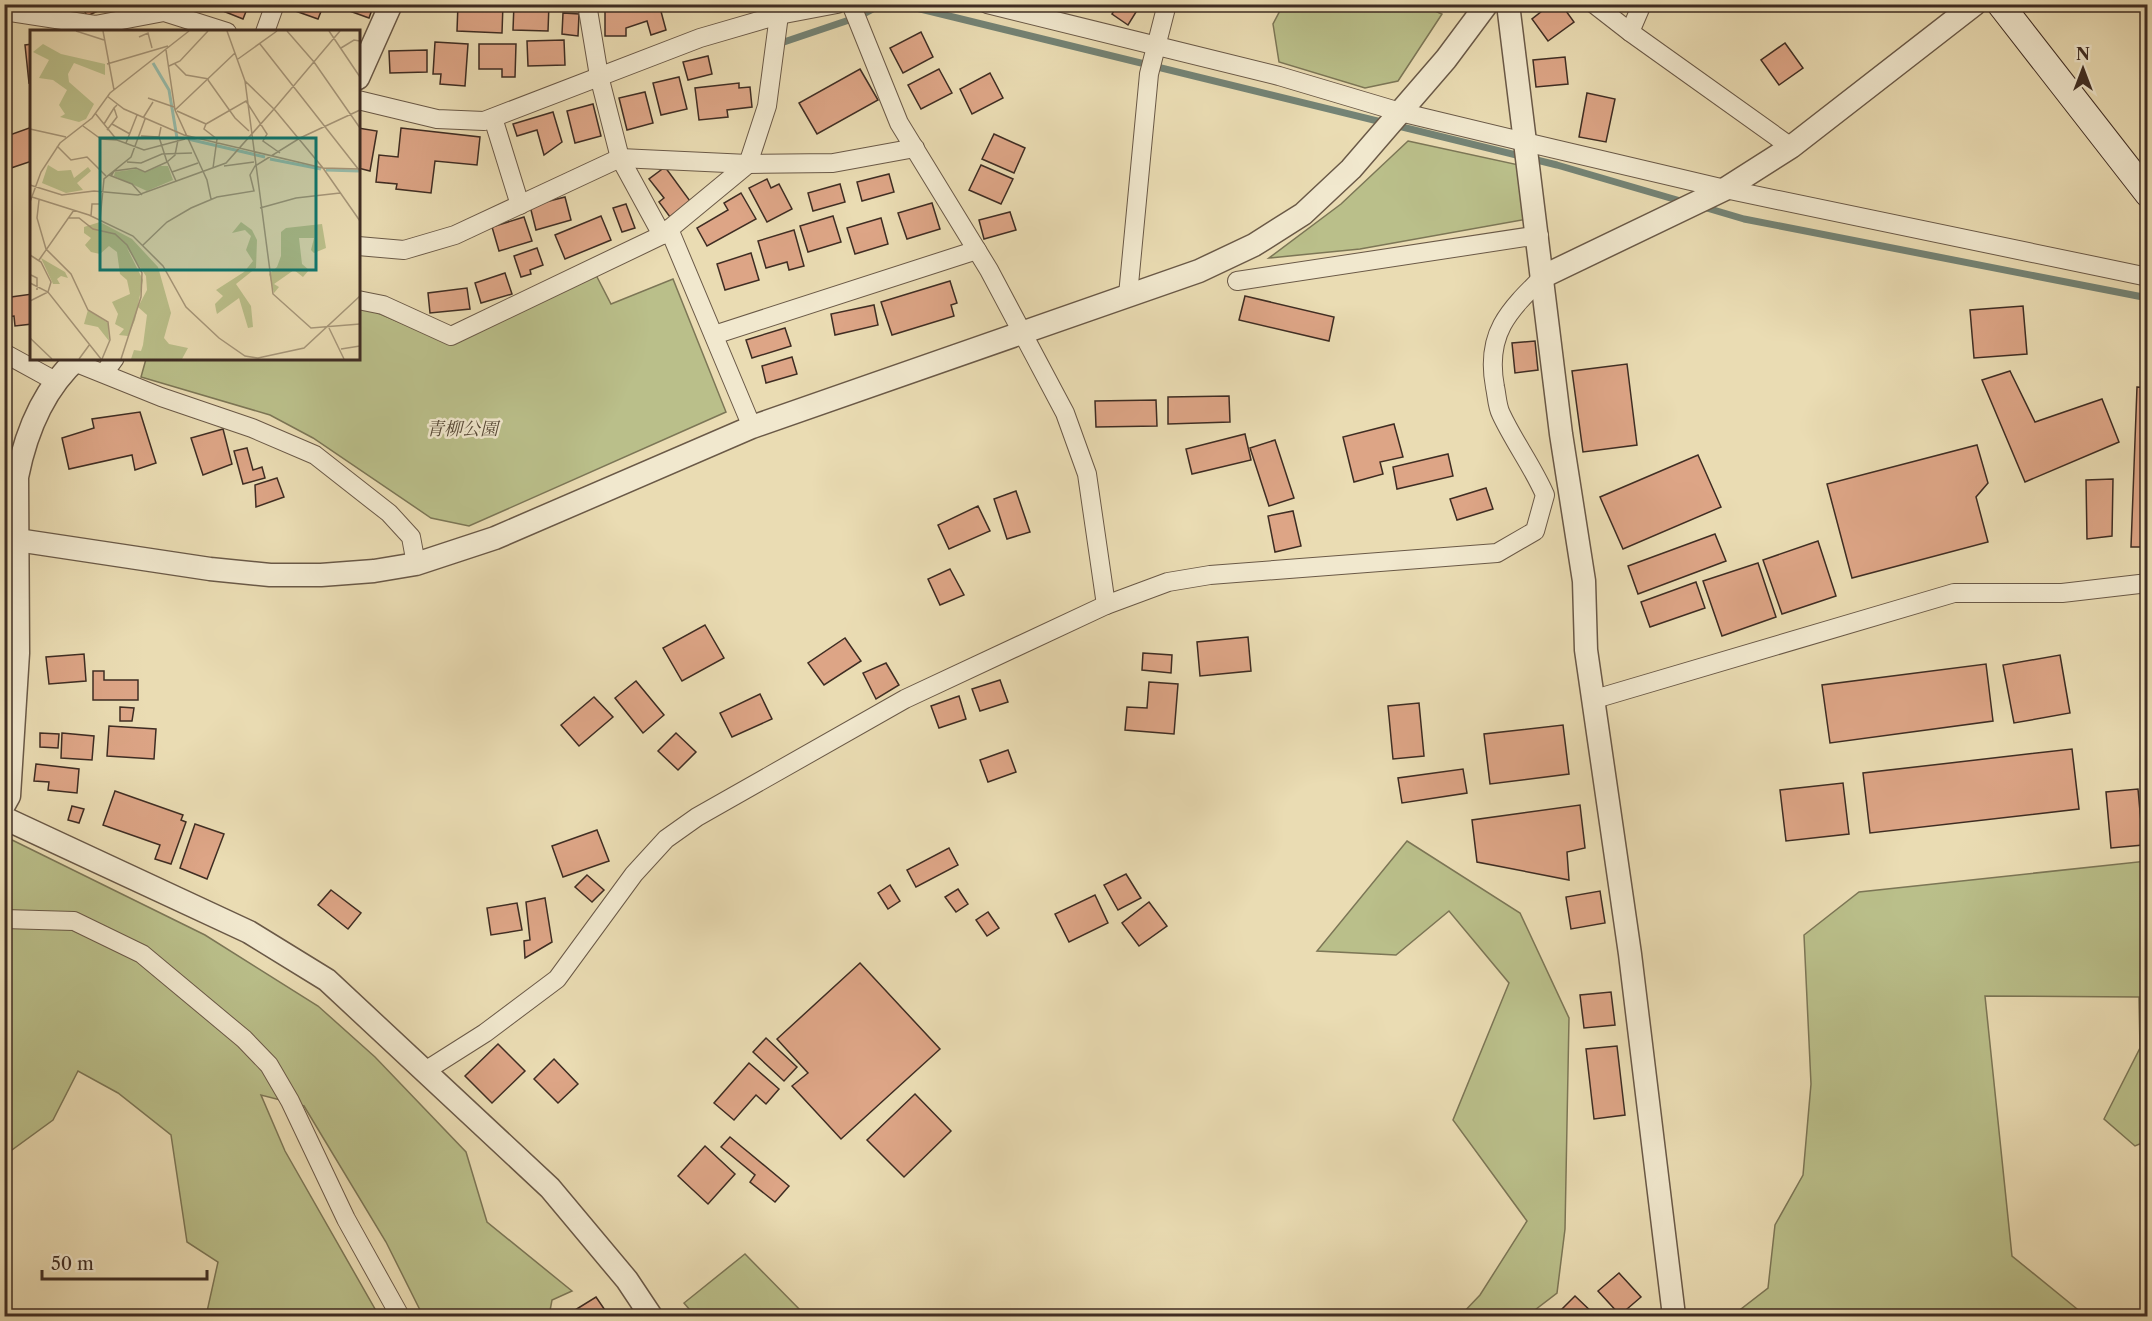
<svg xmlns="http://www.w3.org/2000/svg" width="2152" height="1321" font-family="'Libre Caslon Text','Noto Serif JP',serif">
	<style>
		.green { fill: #babf8a; stroke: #7c7656; stroke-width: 1.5 }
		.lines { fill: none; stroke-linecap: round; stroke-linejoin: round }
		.stream { stroke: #748375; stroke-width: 7 }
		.building { fill: #dda586; stroke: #3f2d23; stroke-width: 1.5 }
		.minor-casing { stroke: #6a5947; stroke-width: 20 }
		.tertiary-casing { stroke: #6a5947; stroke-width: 25 }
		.secondary-casing { stroke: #3f2d23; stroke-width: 28 }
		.minor { stroke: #f1e8ce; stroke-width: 18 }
		.tertiary { stroke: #f1e8ce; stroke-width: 22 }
		.secondary { stroke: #f1e8ce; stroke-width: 26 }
		.labels { text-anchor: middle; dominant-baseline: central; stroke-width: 5; stroke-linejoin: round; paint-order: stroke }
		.park-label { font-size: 18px; font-style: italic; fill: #584a38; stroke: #f1e8ce }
		.inset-river { fill: none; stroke: #98bcab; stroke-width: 3 }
		.inset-road { fill: none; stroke: #a69679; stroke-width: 1.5 }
		.view { fill: #0f766e; fill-opacity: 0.15; stroke: #0f766e; stroke-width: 3 }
		.inset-edge { fill: none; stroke: #3f2d23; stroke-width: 3 }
	</style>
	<rect width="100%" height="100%" fill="#eadcb3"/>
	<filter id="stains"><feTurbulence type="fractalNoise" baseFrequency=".00333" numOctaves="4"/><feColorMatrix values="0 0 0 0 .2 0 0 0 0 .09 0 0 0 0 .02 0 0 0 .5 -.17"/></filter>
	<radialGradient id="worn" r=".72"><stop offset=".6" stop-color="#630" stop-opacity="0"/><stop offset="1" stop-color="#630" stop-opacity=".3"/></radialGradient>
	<g class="green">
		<polygon points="1283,5 1421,5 1442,14 1398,81 1365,88 1279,62 1273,24"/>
		<polygon points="1408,141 1519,165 1527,219 1360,249 1269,258 1341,204"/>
		<polygon points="596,275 611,304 673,279 726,412 469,526 431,518 313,438 270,415 141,377 146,359 358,358 359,305 441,340"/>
		<polygon points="4,836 205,935 318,1006 375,1057 466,1152 487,1222 572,1291 552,1300 549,1316 423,1316 386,1242 304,1106 261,1095 285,1151 379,1316 206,1316 218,1262 187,1242 171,1135 118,1093 78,1071 53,1120 5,1155"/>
		<polygon points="1407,841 1520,913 1569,1018 1565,1229 1557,1293 1527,1316 1460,1316 1480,1295 1527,1221 1453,1120 1509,983 1449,911 1396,955 1317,951"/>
		<polygon points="2147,861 2147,1141 2135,1146 2104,1119 2140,1048 2139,997 1985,996 2012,1256 2082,1313 2079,1316 1732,1316 1768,1288 1775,1225 1803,1175 1811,1084 1804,935 1859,892"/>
		<polygon points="745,1254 806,1316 695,1316 684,1303"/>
	</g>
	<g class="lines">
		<g class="stream">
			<polyline points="900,4 1557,165 1684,202"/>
			<polyline points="778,44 858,17 882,4"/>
			<polyline points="1700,206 1744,219 2148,298"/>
		</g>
	</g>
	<g class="building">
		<polygon points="81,4 113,4 87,16"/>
		<polygon points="214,4 249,4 243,19 213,7"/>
		<polygon points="289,4 324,4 318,19 287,8"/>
		<polygon points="346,4 374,4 369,18 344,9"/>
		<polygon points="458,4 503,4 502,33 457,31"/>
		<polygon points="514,4 549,4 548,31 513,30"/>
		<polygon points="605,4 659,4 666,30 651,35 647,21 626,28 626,36 605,36"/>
		<polygon points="1118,4 1141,4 1128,25 1112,14"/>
		<polygon points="1551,4 1561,4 1574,22 1548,41 1532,19"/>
		<polygon points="563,13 579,14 578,36 562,34"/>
		<polygon points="921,32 933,57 903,73 890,48"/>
		<polygon points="564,40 565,65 528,66 527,41"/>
		<polygon points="435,42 468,44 465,86 440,84 441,74 433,74"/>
		<polygon points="1785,43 1803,68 1779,85 1761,60"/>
		<polygon points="32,44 32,82 29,83 25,45"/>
		<polygon points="479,44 516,44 515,77 502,77 502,69 479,69"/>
		<polygon points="427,50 427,72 390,73 389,51"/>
		<polygon points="708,56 712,74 688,80 683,62"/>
		<polygon points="1565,57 1568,84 1536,87 1533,60"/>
		<polygon points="4,68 8,68 5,109 4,109"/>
		<polygon points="860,69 878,100 817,134 799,103"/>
		<polygon points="939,69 952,93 921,109 908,85"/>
		<polygon points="990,73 1003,98 972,114 960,89"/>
		<polygon points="679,77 687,109 661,115 653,83"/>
		<polygon points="739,83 739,88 750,87 752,107 727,110 728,117 699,120 695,88"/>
		<polygon points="645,92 653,123 627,130 619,98"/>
		<polygon points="1587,93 1615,99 1606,142 1579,137"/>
		<polygon points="593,104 601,136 575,143 567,111"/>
		<polygon points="553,112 562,142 544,155 537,130 517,136 513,124"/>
		<polygon points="32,127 32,161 11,168 4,152 4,137"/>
		<polygon points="358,128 377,131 370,171 358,168"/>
		<polygon points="401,128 480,137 477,165 435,161 431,193 396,189 397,184 376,182 379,155 398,157"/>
		<polygon points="994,134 1025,148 1014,173 982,159"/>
		<polygon points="981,165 1013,179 1001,204 969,190"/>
		<polygon points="665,167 690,201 670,217 659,202 664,198 649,179"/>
		<polygon points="889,174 894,192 862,201 857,182"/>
		<polygon points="767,179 771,188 779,184 792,209 767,222 749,188"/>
		<polygon points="840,184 845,202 813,211 808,193"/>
		<polygon points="741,193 756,219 707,246 697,228 728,210 724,203"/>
		<polygon points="565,197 571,220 536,230 530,206"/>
		<polygon points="932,203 940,229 907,239 898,213"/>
		<polygon points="626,204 635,228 622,232 613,208"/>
		<polygon points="1010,212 1016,230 984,239 979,220"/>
		<polygon points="601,216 611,240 565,259 555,235"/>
		<polygon points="833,216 841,242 808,252 800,226"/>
		<polygon points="524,217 532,241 499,251 492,227"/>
		<polygon points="881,218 888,244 855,254 847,228"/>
		<polygon points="794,230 804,266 789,270 787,262 766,268 758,241"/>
		<polygon points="537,248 543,265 530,270 531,274 521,277 514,256"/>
		<polygon points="751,253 759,280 725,290 717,264"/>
		<polygon points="505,273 512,294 481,303 475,283"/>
		<polygon points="950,281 957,303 951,305 954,316 892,335 881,302"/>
		<polygon points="467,288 470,309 430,313 428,293"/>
		<polygon points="32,294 32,324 15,326 14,316 4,317 4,298"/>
		<polygon points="1245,296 1334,317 1329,341 1239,320"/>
		<polygon points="874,305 878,325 835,335 831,314"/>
		<polygon points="2023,306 2027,354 1974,358 1970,310"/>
		<polygon points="785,328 791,346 752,358 746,340"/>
		<polygon points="1535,341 1538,370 1515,373 1512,343"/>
		<polygon points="792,357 797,374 766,383 762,366"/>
		<polygon points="1627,364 1637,445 1583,452 1572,371"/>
		<polygon points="2010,371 2035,422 2102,399 2119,442 2025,482 1982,380"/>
		<polygon points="2137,387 2148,388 2148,547 2131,547"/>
		<polygon points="1229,396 1230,422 1168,424 1168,397"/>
		<polygon points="1156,400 1157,426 1096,427 1095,401"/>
		<polygon points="140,412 156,463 135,470 132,455 69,469 62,438 94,428 92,419"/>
		<polygon points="1394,424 1403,457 1380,462 1383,474 1354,482 1343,437"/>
		<polygon points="223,429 232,464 203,475 191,438"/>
		<polygon points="1245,434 1251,460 1192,474 1186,449"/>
		<polygon points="1275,440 1294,498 1269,506 1250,448"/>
		<polygon points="1977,445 1988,483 1976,497 1988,542 1852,578 1827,484"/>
		<polygon points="247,448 253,470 262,467 265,478 243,484 234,451"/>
		<polygon points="1448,454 1453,476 1397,489 1393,467"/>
		<polygon points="1698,455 1721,507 1623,549 1600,497"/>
		<polygon points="277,478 284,497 256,507 255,485"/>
		<polygon points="2113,479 2112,536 2087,539 2086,480"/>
		<polygon points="1486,488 1493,509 1457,520 1450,499"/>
		<polygon points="1016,491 1030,532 1007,539 994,499"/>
		<polygon points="978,506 990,531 949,549 938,525"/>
		<polygon points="1293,511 1301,546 1275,552 1268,516"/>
		<polygon points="1715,534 1726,561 1638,594 1628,566"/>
		<polygon points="1818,541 1836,596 1782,614 1763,560"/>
		<polygon points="1758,563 1776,617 1722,636 1703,581"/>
		<polygon points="950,569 964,595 940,605 928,579"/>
		<polygon points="1696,582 1705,608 1650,627 1641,602"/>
		<polygon points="705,625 724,658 682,681 663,648"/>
		<polygon points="1248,637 1251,671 1200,676 1197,642"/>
		<polygon points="845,638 861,661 824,685 808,663"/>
		<polygon points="1143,653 1172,655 1171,673 1142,670"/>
		<polygon points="84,654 86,681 49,684 46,657"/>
		<polygon points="2060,655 2070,713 2014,723 2003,665"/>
		<polygon points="886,663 899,685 876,699 863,673"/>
		<polygon points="1986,664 1993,721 1830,743 1822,685"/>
		<polygon points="93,671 104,671 104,680 138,680 138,700 93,700"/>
		<polygon points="1000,680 1008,702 980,711 972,689"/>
		<polygon points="636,681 664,715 643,733 615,698"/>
		<polygon points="1149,682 1178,684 1174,734 1125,730 1127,707 1147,708"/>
		<polygon points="760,694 772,719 732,737 720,713"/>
		<polygon points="959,696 966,719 939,728 931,706"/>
		<polygon points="594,697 613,717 579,746 561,725"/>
		<polygon points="1419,703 1424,756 1393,759 1388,706"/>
		<polygon points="120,707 134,708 132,721 120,721"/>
		<polygon points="1563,725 1569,774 1490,784 1484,734"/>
		<polygon points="109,726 156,729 154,759 107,756"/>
		<polygon points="40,733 59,734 58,748 40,747"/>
		<polygon points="62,733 94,736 92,760 61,758"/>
		<polygon points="676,733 696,752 678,770 658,751"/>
		<polygon points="2072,749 2079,809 1870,833 1863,773"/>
		<polygon points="1008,750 1016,772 988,782 980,760"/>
		<polygon points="36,764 79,769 77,793 48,790 49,782 34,781"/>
		<polygon points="1463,769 1467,793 1402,803 1398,778"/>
		<polygon points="1843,783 1849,834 1786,841 1780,790"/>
		<polygon points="2138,789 2143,845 2111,848 2106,792"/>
		<polygon points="115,791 183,815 181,820 186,822 171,864 155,859 160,845 103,825"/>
		<polygon points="1580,805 1585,848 1567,852 1569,880 1477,862 1472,820"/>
		<polygon points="72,806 84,809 79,823 68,820"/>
		<polygon points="195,824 224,834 207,879 180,868"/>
		<polygon points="597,830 609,861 563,877 552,846"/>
		<polygon points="949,848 958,865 916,887 907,870"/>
		<polygon points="1126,874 1141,898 1118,910 1104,885"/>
		<polygon points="587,875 604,890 592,902 575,887"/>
		<polygon points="890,885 900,901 888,909 878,893"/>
		<polygon points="958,889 968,904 956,912 945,897"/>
		<polygon points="331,890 361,913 348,929 318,905"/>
		<polygon points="1600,891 1605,923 1571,929 1566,897"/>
		<polygon points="1095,895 1108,923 1069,942 1055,914"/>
		<polygon points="545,898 552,942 525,958 524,941 530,940 526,902"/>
		<polygon points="1149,902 1167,926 1139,946 1122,923"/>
		<polygon points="517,903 522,930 491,935 487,908"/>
		<polygon points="988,912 999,928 987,936 976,920"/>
		<polygon points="860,963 940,1049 841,1139 792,1086 808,1073 777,1039"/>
		<polygon points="1611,992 1615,1025 1584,1028 1580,995"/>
		<polygon points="766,1038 797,1067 784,1081 753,1052"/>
		<polygon points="498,1044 525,1071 492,1103 465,1076"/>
		<polygon points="1617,1046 1625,1115 1594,1119 1586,1049"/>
		<polygon points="554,1059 578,1084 558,1103 534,1079"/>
		<polygon points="749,1063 779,1089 766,1104 756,1095 734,1120 714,1103"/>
		<polygon points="915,1094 951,1131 904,1177 867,1140"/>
		<polygon points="730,1137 789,1186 775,1202 750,1182 755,1175 721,1147"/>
		<polygon points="705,1146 735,1174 708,1204 678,1176"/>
		<polygon points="1619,1273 1641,1297 1620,1315 1598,1291"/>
		<polygon points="1575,1296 1596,1316 1555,1316"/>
		<polygon points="596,1297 609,1316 568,1316 567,1315"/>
	</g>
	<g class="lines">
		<defs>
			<g id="minor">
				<polyline points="587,4 599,76 620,158 662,235 748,164 767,106 779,15"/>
				<polyline points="851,4 899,123 989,270 1065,413 1087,474 1106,605"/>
				<polyline points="987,4 1279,76 1400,112 1525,142 1725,189 2148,277"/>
				<polyline points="1594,4 1630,32"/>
				<polyline points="1642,4 1630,32 1791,147"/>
				<polyline points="4,11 95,25 164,12 227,32"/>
				<polyline points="265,32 275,4"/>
				<polyline points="358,100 437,119 484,121 700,38 779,15 837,4"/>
				<polyline points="493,118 520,205"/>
				<polyline points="669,229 752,427"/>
				<polyline points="358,246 404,250 455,235 620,158 748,164 833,163 915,148"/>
				<polyline points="1237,281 1539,235"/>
				<polyline points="1128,295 1149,74 1167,4"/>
				<polyline points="358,300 383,305 451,336 662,235"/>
				<polyline points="714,335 977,250"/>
				<polyline points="4,353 57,382"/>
				<polyline points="74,362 161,397 252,428 315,455 389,513 411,537 416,564"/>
				<polyline points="104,373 115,358"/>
				<polyline points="1595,699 1954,593 2062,593 2148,583"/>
				<polyline points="4,919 74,921 142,954 244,1039 269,1065 290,1101 346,1219 400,1316"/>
				<path d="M425 1071 485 1033 557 979 634 874 666 839 697 817 905 699 1106 605 1168 582 1210 575 1497 553 1535 531 1545 495C1533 467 1514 442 1501 414 1497 406 1497 396 1495 387 1485 334 1508 311 1544 276"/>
			</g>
			<g id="tertiary">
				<polyline points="1508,4 1561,434 1584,581 1586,650 1630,954 1674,1316"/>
				<polyline points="358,78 391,4"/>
				<polyline points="1544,276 1725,189 1791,147 1975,4"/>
				<polyline points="4,538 210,569 270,575 321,575 374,571 416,564 495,538 752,427 1199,271 1254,245 1303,214 1351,169 1446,59 1487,4"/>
				<path d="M4 805 9 796 18 653 17 477C26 432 43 389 78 358"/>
				<polyline points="4,818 249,932 327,980 550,1188 627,1280 651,1316"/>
			</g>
			<polyline id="secondary" points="2000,4 2148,194"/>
		</defs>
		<use href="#minor" class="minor-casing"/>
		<use href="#tertiary" class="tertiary-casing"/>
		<use href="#secondary" class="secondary-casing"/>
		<use href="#minor" class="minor"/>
		<use href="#tertiary" class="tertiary"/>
		<use href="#secondary" class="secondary"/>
	</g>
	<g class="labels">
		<g class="park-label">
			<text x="462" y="429">青柳公園</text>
		</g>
	</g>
	<g transform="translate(30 30)">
		<rect width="330" height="330" fill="#eadcb3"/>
		<path d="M13 14 31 24 75 34V45L44 33 38 44 39 52 64 74 56 89 49 92 30 87 35 84 29 75 37 60 23 50 9 48 19 30 3 22ZM18 135 28 141 41 140 44 148 58 137 61 141 47 153 53 160 36 163 12 153ZM130 136H138L143 150 117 161 84 146 85 142 106 139 115 142ZM70 192 102 209 128 237 141 283 134 308 139 314 158 318 152 329H101L104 320 111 321 113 315 117 285 108 277 117 260 116 246 97 218 113 250 105 290 98 306 89 305 94 299 85 294 88 284 82 272 100 264 97 250 90 244 87 222 79 216 70 224 61 222 55 215 61 208 54 203V197ZM211 192 222 200 227 210 226 238 206 254 221 276 223 297 218 298 209 268 187 284 186 280 185 274 193 266 186 260 214 242 223 231 216 220 221 206 215 200 202 203ZM292 194 296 218 284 223 281 220 284 208H269L272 234 279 240 273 247 264 240 244 254 249 257 244 263 239 244 247 237 251 226V202L256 198ZM11 228 35 242 38 248 31 246 27 249 30 254H23ZM58 280 78 293 79 311 68 297 54 294Z" fill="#babf8a"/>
		<path class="inset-river" d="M123 33 139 60 147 108M158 109 235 127M240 129 291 139M296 140 329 141"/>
		<path class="inset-road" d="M46 1 74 10M73 1 84 60M197 1 215 51 243 264 281 298 330 294M257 1 284 32 330 98M299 1 330 47M310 1 244 79 293 138 330 191M109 7 118 3 122 18M230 14 329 140M311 18 324 10 330 11M136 20 145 80 177 150 181 169M208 29 247 1M77 34 138 16M145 34 156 45 179 49M139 36 150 31 178 1M178 50 205 88 219 101M77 66 94 79 154 105 293 138 330 139M118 68 144 77M145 80 205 23M147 81 176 94 174 99 187 109 183 138M65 83 87 110M113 88 123 72M74 94 84 78M82 94 100 104M176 94 216 71 237 104 233 111 250 123M53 96 71 109 87 110 114 120 155 109M0 99 36 107M77 100 87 87 84 78 87 75M111 106 129 107 131 97M129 107 137 132 145 125 148 110M96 113 107 85M27 116 41 130 57 127 76 146M137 131 146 151M97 132 111 133 132 124 162 123M194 136 224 132M142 142 168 133M79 145 102 154 112 165M81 146 84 141 106 138 115 142 137 132M0 155 32 165 64 161 108 165 196 133 244 79 215 51M2 167 59 185 103 206 133 236 156 277 189 308 215 326 228 328 274 318 330 266M9 170 7 188 16 219 41 244 58 280 78 292 80 310 72 329M0 172 11 142 30 113 62 88 80 63 159 1M230 178 266 168 310 163M61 186 62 174H72M39 188H49L63 199 85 204 97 215 112 243 111 267 91 329M70 190 74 149 101 127 115 89M113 215 137 192 161 178 187 167 224 161 220 145 225 136 270 108 330 80M0 225 11 232 21 252 18 262 0 271M9 230 44 180M1 245 7 248V260M0 253 18 262 71 329M299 298 314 329M0 308 22 329M311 319 330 316M49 329 60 314"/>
		<path class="view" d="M70 108H286V240H70Z"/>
		<rect width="330" height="330" class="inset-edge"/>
	</g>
	<rect width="2152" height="1321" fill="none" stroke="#eadcb3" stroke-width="24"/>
	<rect x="6" y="6" width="2140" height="1309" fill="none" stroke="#3f2d23" stroke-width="3"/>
	<rect x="12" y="12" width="2128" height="1297" fill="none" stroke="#3f2d23" stroke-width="1.5"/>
	<g transform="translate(2083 69)" stroke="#f1e8ce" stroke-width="4.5" paint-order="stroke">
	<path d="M0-4.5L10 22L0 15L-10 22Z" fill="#3f2d23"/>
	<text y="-9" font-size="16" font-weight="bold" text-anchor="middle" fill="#3f2d23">N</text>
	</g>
	<path d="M42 1270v9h165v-9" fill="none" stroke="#3f2d23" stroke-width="3"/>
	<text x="51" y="1270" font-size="18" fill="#3f2d23" stroke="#f1e8ce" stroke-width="4.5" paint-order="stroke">50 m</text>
	<rect width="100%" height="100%" filter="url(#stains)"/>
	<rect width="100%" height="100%" fill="url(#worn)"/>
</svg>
